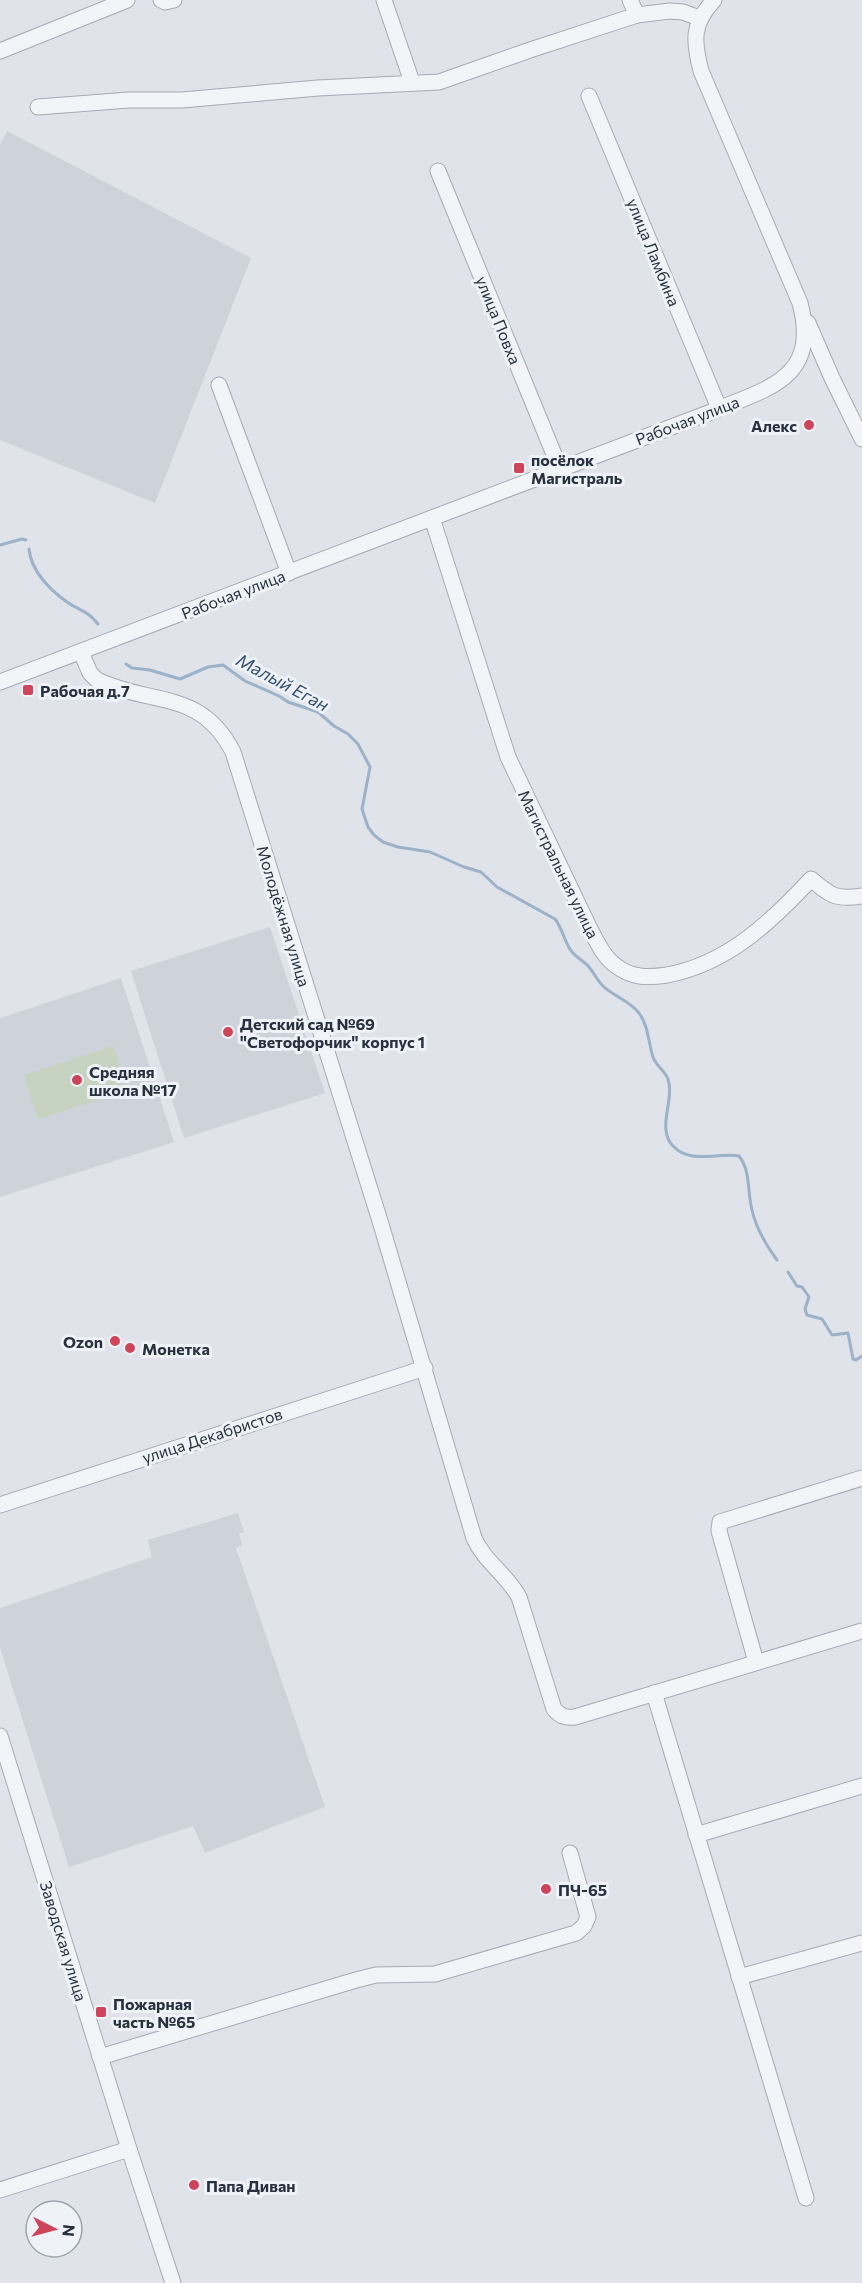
<svg xmlns="http://www.w3.org/2000/svg" width="862" height="2283" font-family="Commissioner,sans-serif">
	<style>
		.built { fill: #ced3db }
		.green { fill: #c6d3c1 }
		.lines { fill: none; stroke-linecap: round; stroke-linejoin: round }
		.stream { stroke: #9bb2c9; stroke-width: 3 }
		.minor-casing { stroke: #a5aab3; stroke-width: 17 }
		.minor { stroke: #f3f4f7; stroke-width: 15 }
		.poi-dot { fill: #ce455b; stroke: #eff2f6; stroke-width: 2 }
		.labels { text-anchor: middle; dominant-baseline: central; stroke-width: 6; stroke-linejoin: round; paint-order: stroke }
		.street-label { font-size: 16px; fill: #283140; stroke: #eff2f6 }
		.poi-label { font-size: 16px; font-weight: bold; fill: #283140; stroke: #eff2f6; text-anchor: start }
		.water-label { font-size: 18px; font-style: italic; fill: #335174; stroke: #eff2f6 }
	</style>
	<rect width="100%" height="100%" fill="#e0e3e9"/>
	<g class="built">
		<polygon points="7,131 251,258 155,503 0,440 0,145"/>
		<polygon points="270,927 325,1093 184,1138 131,971"/>
		<polygon points="121,978 174,1142 0,1197 0,1018"/>
		<polygon points="238,1513 244,1532 239,1534 242,1545 236,1548 325,1807 205,1853 193,1826 69,1867 0,1648 0,1608 152,1557 148,1540"/>
	</g>
	<polygon class="green" points="113,1046 127,1091 38,1119 24,1075"/>
	<g class="lines">
		<g class="stream">
			<polyline points="0,545 22,539 26,540"/>
			<path d="M29 549C31 571 50 590 67 602 80 611 87 610 98 624"/>
			<path d="M126 664 132 668 150 670 180 679 208 667 223 665 245 681 279 696 288 702 318 712 334 726 348 734 358 744 370 767 362 809 368 827 374 835 383 842 398 847 430 852 464 867 481 872 497 887 555 919C563 929 564 942 572 952 577 958 584 961 589 967 594 973 597 980 603 986 613 996 630 1001 639 1013 649 1027 648 1042 653 1057 656 1066 665 1071 668 1079 675 1100 656 1129 673 1146 691 1165 717 1152 739 1156 751 1171 747 1191 752 1210 756 1228 766 1245 777 1260"/>
			<polyline points="788,1272 797,1286 802,1287 809,1297 805,1309 807,1315 822,1319 832,1335 848,1333 853,1359 856,1360 862,1356"/>
		</g>
		<defs>
			<g id="minor">
				<polyline points="161,0 165,2 174,0"/>
				<polyline points="384,0 412,82"/>
				<polyline points="630,0 637,15"/>
				<polyline points="0,51 127,0"/>
				<polyline points="589,96 719,408"/>
				<polyline points="38,107 129,100 182,100 318,88 439,82 530,50 637,15 670,11 683,12 699,18"/>
				<polyline points="438,171 560,469"/>
				<polyline points="808,323 832,378 862,439"/>
				<polyline points="219,385 289,573"/>
				<path d="M432 518 508 757 589 927C596 940 603 956 615 965 631 978 648 978 667 975 727 964 771 922 811 879 831 896 836 900 862 896"/>
				<path d="M81 652 90 673 97 680C152 706 201 689 233 752L380 1221 474 1538C484 1561 507 1575 519 1597L554 1709C560 1716 565 1718 575 1717L862 1631"/>
				<path d="M0 682 711 412C768 388 820 379 800 303L701 71C693 40 692 24 714 0"/>
				<polyline points="0,1505 425,1368"/>
				<polyline points="756,1662 719,1531 720,1522 862,1478"/>
				<polyline points="654,1693 806,2198"/>
				<polyline points="0,1736 129,2149 173,2283"/>
				<polyline points="696,1835 862,1786"/>
				<polyline points="739,1977 862,1943"/>
				<polyline points="100,2057 356,1980 376,1975 435,1974 576,1933 584,1926 588,1917 570,1853"/>
				<polyline points="0,2190 129,2149"/>
			</g>
		</defs>
		<use href="#minor" class="minor-casing"/>
		<use href="#minor" class="minor"/>
	</g>
	<g class="poi-dot">
		<circle cx="809" cy="425" r="6"/>
		<rect x="513" y="462" width="12" height="12" rx="3"/>
		<rect x="22" y="684" width="12" height="12" rx="3"/>
		<circle cx="228" cy="1032" r="6"/>
		<circle cx="77" cy="1080" r="6"/>
		<circle cx="115" cy="1341" r="6"/>
		<circle cx="130" cy="1348" r="6"/>
		<circle cx="546" cy="1889" r="6"/>
		<rect x="95" y="2006" width="12" height="12" rx="3"/>
		<circle cx="194" cy="2185" r="6"/>
	</g>
	<g class="labels">
		<g class="street-label">
			<text transform="translate(654 252) rotate(68)">улица Ламбина</text>
			<text transform="translate(499 320) rotate(68)">улица Повха</text>
			<text transform="translate(687 420) rotate(-21)">Рабочая улица</text>
			<text transform="translate(233 594) rotate(-21)">Рабочая улица</text>
			<text transform="translate(559 864) rotate(64)">Магистральная улица</text>
			<text transform="translate(284 916) rotate(73)">Молодёжная улица</text>
			<text transform="translate(212 1435) rotate(-18)">улица Декабристов</text>
			<text transform="translate(64 1941) rotate(73)">Заводская улица</text>
		</g>
		<g class="poi-label">
			<text x="797" y="425" text-anchor="end">Алекс</text>
			<text x="531" y="459">посёлок<tspan x="531" dy="18">Магистраль</tspan></text>
			<text x="40" y="690">Рабочая д.7</text>
			<text x="240" y="1023">Детский сад №69<tspan x="240" dy="18">"Светофорчик" корпус 1</tspan></text>
			<text x="89" y="1071">Средняя<tspan x="89" dy="18">школа №17</tspan></text>
			<text x="103" y="1341" text-anchor="end">Ozon</text>
			<text x="142" y="1348">Монетка</text>
			<text x="558" y="1889">ПЧ-65</text>
			<text x="113" y="2003">Пожарная<tspan x="113" dy="18">часть №65</tspan></text>
			<text x="206" y="2185">Папа Диван</text>
		</g>
		<g class="water-label">
			<text transform="translate(283 682) rotate(28)">Малый Еган</text>
		</g>
	</g>
	<g transform="translate(54 2229) rotate(96)"><circle r="28" fill="#eff2f6" stroke="#9fa5ad" stroke-width="1.5"/>
	<path d="M0-4.5L10 22L0 15L-10 22Z" fill="#ce455b"/>
	<text y="-9" font-size="16" font-weight="bold" text-anchor="middle" fill="#283140">N</text>
	</g>
</svg>
